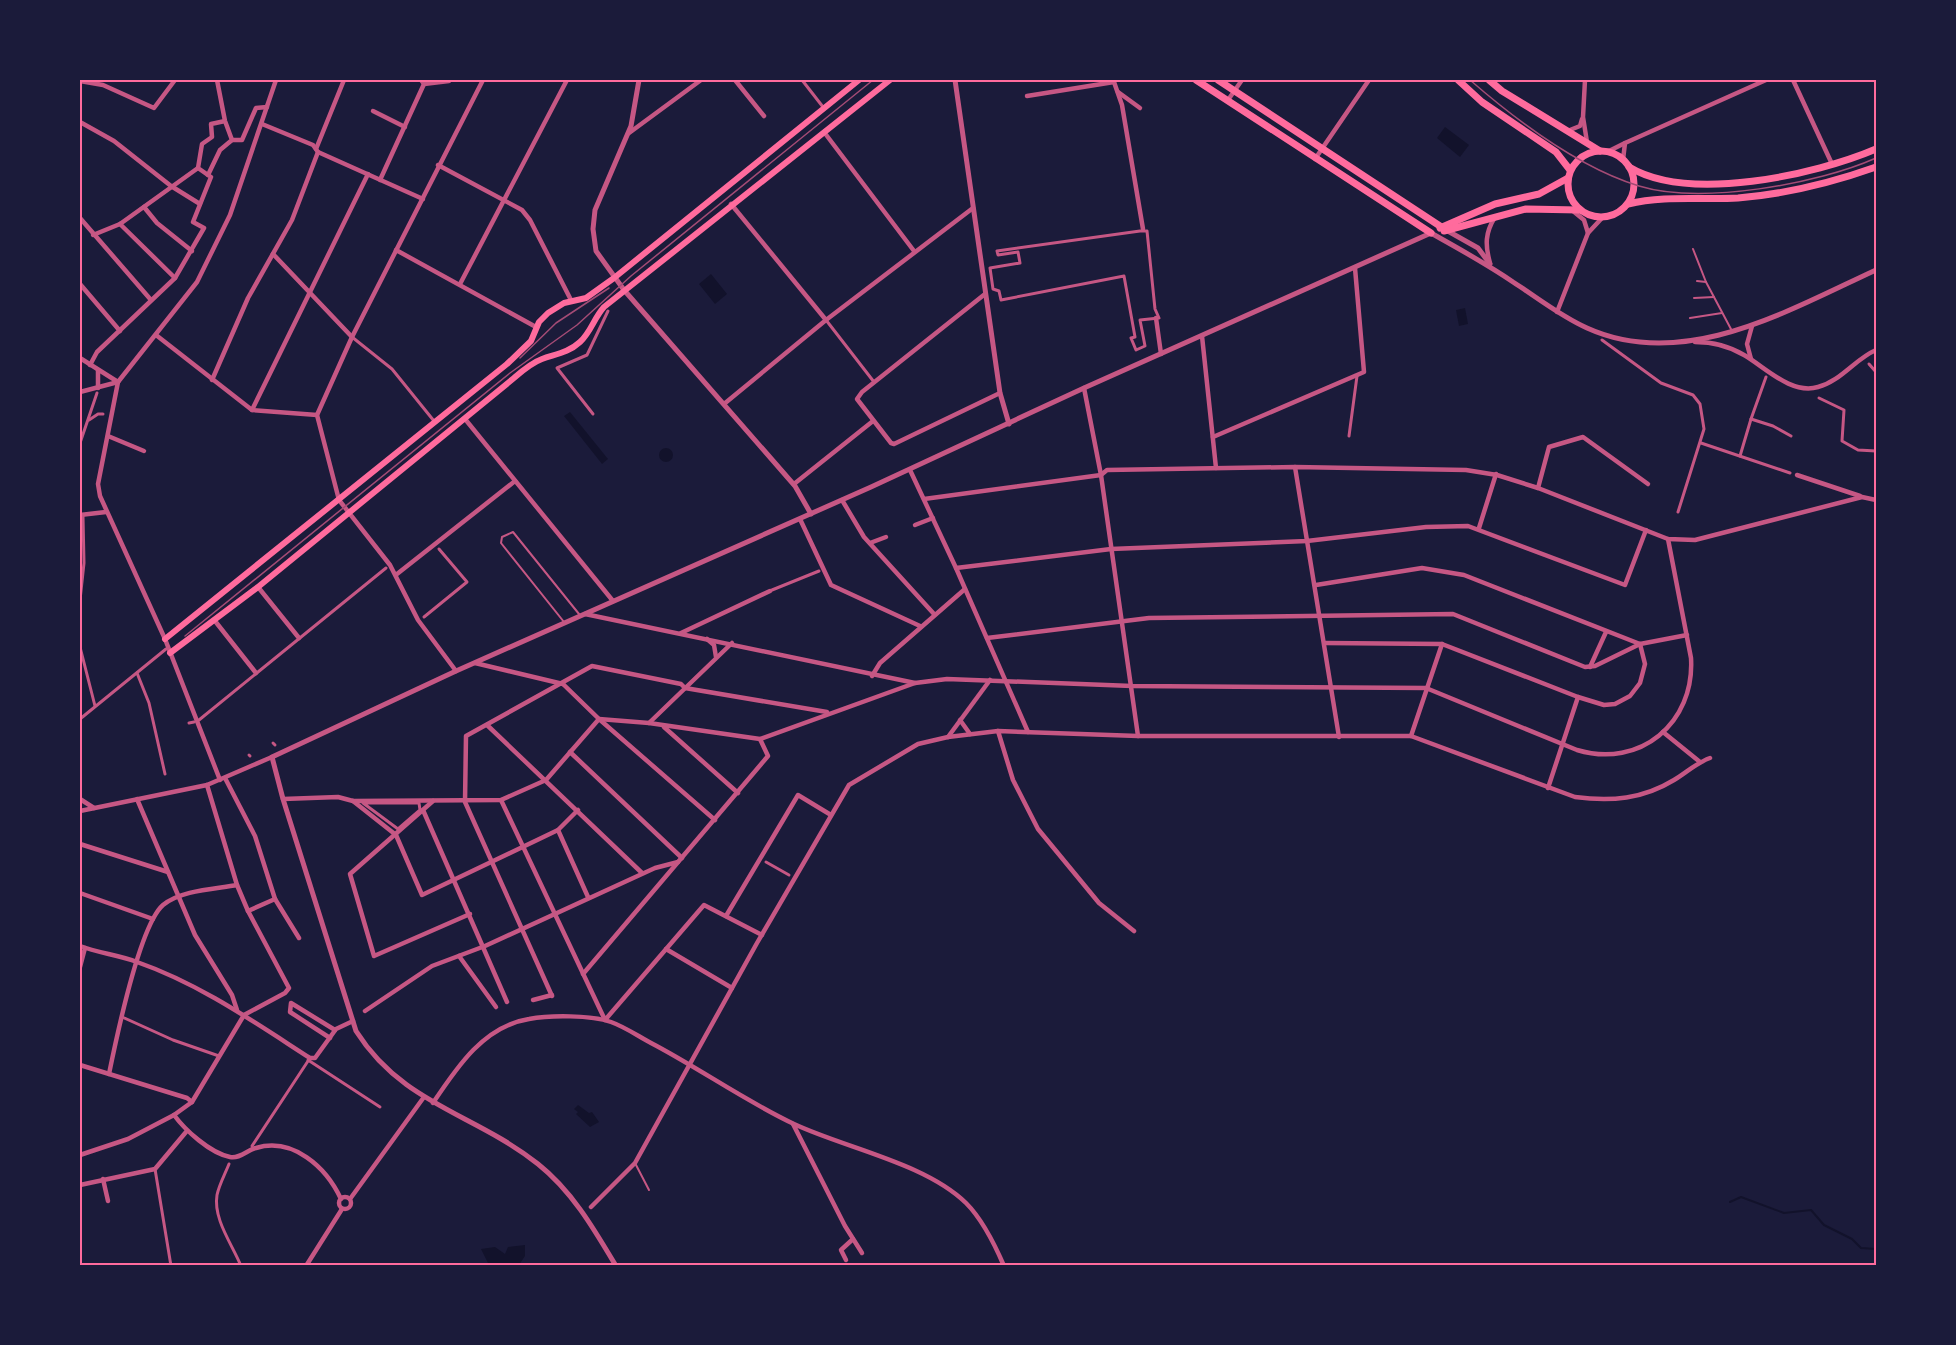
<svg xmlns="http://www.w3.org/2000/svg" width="1956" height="1345" font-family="'Roboto Condensed',sans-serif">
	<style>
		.water { fill: #12122b }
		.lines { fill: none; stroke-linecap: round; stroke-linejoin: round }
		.stream { stroke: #12122b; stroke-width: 2 }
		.service { stroke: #c65784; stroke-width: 2 }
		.pedestrian { stroke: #c65784; stroke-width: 3 }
		.minor { stroke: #c65784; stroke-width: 4.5 }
		.tertiary { stroke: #c65784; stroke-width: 5 }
		.secondary { stroke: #ff6b9d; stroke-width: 6 }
		.primary { stroke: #ff6b9d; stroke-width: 7 }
		.trunk { stroke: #ff6b9d; stroke-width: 7 }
		.tram { stroke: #a44b75; stroke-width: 1.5 }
		.neatline { fill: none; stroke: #ff6b9d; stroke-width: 2 }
	</style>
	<rect width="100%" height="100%" fill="#1b1b3a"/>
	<g class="water">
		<polygon points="1445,127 1469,145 1460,157 1437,138"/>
		<polygon points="711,274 727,294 715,304 699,284"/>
		<polygon points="1465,308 1468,324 1459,326 1456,310"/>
		<polygon points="570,412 608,459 602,464 564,416"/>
		<circle cx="666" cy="455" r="7"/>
		<polygon points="578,1105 589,1113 592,1112 599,1122 590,1127 576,1114 578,1112 574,1109"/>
		<polygon points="525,1245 525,1256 519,1265 489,1265 481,1249 495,1247 505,1254 508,1247"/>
	</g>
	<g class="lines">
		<polyline class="stream" points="1730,1202 1741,1197 1784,1213 1811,1210 1824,1225 1852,1239 1861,1248 1876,1249"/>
		<g class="service">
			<polyline points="1693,249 1706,282 1732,331"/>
			<polyline points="1697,281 1706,282"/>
			<polyline points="1694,298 1714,297"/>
			<polyline points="1690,318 1722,313"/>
			<polyline points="564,622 501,543 502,537 513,532 579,614"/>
			<polyline points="635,1163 649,1190"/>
		</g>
		<g class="pedestrian">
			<polyline points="802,80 823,107"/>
			<polygon points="1140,231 1147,231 1155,309 1159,318 1140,320 1145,346 1136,350 1131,338 1135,337 1124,276 1001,300 999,291 993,289 990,268 1020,263 1018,252 998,255 997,251"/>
			<polyline points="826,320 874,382"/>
			<polyline points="352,337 392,369 434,421"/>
			<polyline points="1602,340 1661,383 1693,395 1700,404 1704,429 1678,512"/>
			<polyline points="1869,364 1876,372"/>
			<polyline points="1766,377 1751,419 1773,426 1791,436"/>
			<polyline points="1819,398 1844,410 1842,441 1858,450 1876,451"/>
			<polyline points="593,414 557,368 587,355 608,311"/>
			<polyline points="89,420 98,414 103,414"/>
			<polyline points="1349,436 1357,376"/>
			<polyline points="80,443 97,393"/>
			<polyline points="1701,443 1790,473"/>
			<polyline points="1740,456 1751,419"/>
			<polyline points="772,590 819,571"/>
			<polyline points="80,600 84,563 83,516"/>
			<polyline points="424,617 467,582 439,549"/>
			<polyline points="80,647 95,706"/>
			<polyline points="137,673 149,703 165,774"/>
			<polyline points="80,719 166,649"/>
			<polyline points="199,720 386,568"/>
			<polyline points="189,723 194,722"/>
			<polyline points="273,743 275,745"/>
			<polyline points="249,755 250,756"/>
			<polygon points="363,803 419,803 420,810 398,829"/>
			<polyline points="766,862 789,875"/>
			<polyline points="122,1017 173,1040 219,1056"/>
			<polyline points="308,1060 380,1107"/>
			<polyline points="252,1146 310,1058"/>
			<path d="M229 1164C225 1174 219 1185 217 1195 213 1219 232 1244 241 1266"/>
			<polyline points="155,1169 171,1266"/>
		</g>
		<g class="minor">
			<polyline points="217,80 225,121 232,140 220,150 208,175 198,168 202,144 212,137 211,124 225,121"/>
			<polyline points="735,80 764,116"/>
			<polyline points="1585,80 1583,117 1587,142"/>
			<polyline points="1793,80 1832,164"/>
			<polyline points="80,81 103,85 154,108 175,80"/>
			<polyline points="1114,82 1122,105 1143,229"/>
			<polyline points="424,84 449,81"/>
			<polyline points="1118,92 1140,108"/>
			<polyline points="1027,96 1114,82"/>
			<polyline points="1228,100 1242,80"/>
			<polyline points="373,111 405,127"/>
			<polyline points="80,122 114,141 171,186 200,204"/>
			<polyline points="262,124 313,145 318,152 423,199"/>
			<polyline points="1570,130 1580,126 1582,119"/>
			<polyline points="824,132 914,251"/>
			<polyline points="629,133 701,80"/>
			<polyline points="232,140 242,140 256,108 267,107"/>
			<polyline points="316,149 344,80"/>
			<polyline points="1607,152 1625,143"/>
			<polyline points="1315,159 1369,80"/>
			<polyline points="1623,160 1625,143 1766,80"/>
			<polyline points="438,165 522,210 530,220 571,300"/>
			<polyline points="380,180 424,84 421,80"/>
			<polyline points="731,204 826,320"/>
			<polyline points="144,207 157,223 192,251"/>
			<polyline points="1573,211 1584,220 1588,233"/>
			<polyline points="80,218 151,300"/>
			<polyline points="120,224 175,278"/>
			<polyline points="93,235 120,224 198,168"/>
			<polyline points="396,250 536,327"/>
			<polyline points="273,254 352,337"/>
			<path d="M1490 263C1485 245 1485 233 1495 217"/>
			<polyline points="80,284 120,331"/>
			<polyline points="460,284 567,80"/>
			<polyline points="985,294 862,392 857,399 891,443 894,444 1000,393"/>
			<polyline points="1557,312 1588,233 1602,218"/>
			<polyline points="1156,318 1161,354"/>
			<polyline points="156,335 252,410 317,415"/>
			<polyline points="1202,336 1216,468"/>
			<path d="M1695 342C1712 342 1729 346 1744 355 1765 367 1791 395 1818 387 1841 381 1855 359 1876 350"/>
			<polyline points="80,358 118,382"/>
			<polyline points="1751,359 1747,344 1752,326"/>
			<polyline points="90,365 97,352 175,278 204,228 193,222 211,177 208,175"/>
			<polyline points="98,370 98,388"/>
			<polyline points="212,380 248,298 292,220 318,152"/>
			<polyline points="118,382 98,484 100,496 165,639 220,780"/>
			<polyline points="118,382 197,282 230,215 276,80"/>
			<polyline points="1084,388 1101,475 1138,736"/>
			<polyline points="80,392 118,382"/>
			<polyline points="724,404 826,320 973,208"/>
			<polyline points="252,410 368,174"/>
			<polyline points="465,419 613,601"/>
			<polyline points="108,436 144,451"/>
			<polyline points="1213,437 1364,372 1355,268"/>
			<polyline points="1295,467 1339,737"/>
			<polyline points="910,470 956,568 1028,732"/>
			<polyline points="1797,475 1860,496"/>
			<polyline points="794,484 873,421"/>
			<polyline points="1538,488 1549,447 1583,437 1648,484"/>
			<polyline points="924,499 1101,475 1107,470 1295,467 1466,470 1497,475 1538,488 1668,539 1695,540 1862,497 1876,500"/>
			<polyline points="842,500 864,537 934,614"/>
			<polyline points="80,515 106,512"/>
			<polyline points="800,519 831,585 920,626"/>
			<polyline points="915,525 933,518"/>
			<polyline points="1479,528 1496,474"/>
			<polyline points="870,543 886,537"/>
			<polyline points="956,568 1111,549 1307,541 1426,527 1468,526 1625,585 1646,530"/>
			<polyline points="397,574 515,481"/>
			<polyline points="1316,585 1422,568 1464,575 1640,644"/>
			<polyline points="258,587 299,638"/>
			<polyline points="585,614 915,683"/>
			<polyline points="215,621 256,673"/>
			<polyline points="681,633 770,591"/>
			<polyline points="987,638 1149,618 1453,614 1585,667 1595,666 1640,644 1687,635"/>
			<polyline points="707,639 714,645 716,657"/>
			<polyline points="1325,643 1442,644 1578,697 1604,705 1615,704 1630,696 1640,683 1645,664 1640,644"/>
			<polyline points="475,663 563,684"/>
			<polyline points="1590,667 1606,632"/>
			<polyline points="456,671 418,620 390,565 339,500 317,415 352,337 483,80"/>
			<polyline points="872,676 880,663 965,589"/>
			<polyline points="563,684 599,719 715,820"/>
			<polyline points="960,720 970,734"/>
			<polyline points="649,723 732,643"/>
			<polyline points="487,725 642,873"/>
			<polyline points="664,727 738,793"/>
			<polyline points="998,731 1013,780 1038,829 1099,903 1134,931"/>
			<polyline points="1663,732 1700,762"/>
			<polyline points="1411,736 1442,644"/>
			<polyline points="948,737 990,680"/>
			<polyline points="570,752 682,858"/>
			<polyline points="225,778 255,836 275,899 299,938"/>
			<polyline points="1548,788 1578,697"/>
			<polyline points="80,799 94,808"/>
			<polyline points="137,799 195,935 232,995 237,1010"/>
			<path d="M283 799 338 797 353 801 501 800 546 780 599 719 649 723 760 739 915 683 947 679 1132 686 1426 688 1577 750C1640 769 1695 723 1691 658L1668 539"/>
			<polyline points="501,800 605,1020 704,905 762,935"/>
			<polyline points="353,801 396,835 422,895 558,830 578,810"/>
			<polyline points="433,801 350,874 374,956 470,914"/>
			<polyline points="423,810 507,1002"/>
			<polyline points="80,811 207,785 272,757"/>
			<polyline points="558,830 588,897"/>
			<polyline points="80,844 168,872"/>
			<polyline points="80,893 153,919"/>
			<polyline points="248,911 275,899"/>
			<polyline points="726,916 798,795 831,815"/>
			<path d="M80 946C98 953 119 955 137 962 200 984 254 1022 310 1058H315L336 1029 353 1021"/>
			<polyline points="666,949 732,988"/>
			<polyline points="459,956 496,1007"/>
			<polyline points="80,967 85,948"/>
			<polyline points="583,974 768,756 760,739"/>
			<polyline points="552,996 465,802 466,736 592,666 681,684 685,688 827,712"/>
			<polyline points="533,1000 552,995"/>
			<polyline points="365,1011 432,966 485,946 655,868 678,862"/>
			<polyline points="330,1038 290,1012 291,1003 335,1030"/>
			<polyline points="80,1065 187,1098 192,1102"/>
			<path d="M109 1074C116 1040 139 926 163 905 181 890 215 889 237 885"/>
			<path d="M433 1103C457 1067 484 1026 529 1019 550 1015 591 1015 611 1022 625 1027 638 1036 651 1043 699 1068 745 1101 794 1124 845 1148 925 1163 966 1203 982 1219 995 1245 1004 1266"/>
			<path d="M174 1115C185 1130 210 1153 230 1157 240 1159 247 1150 256 1148 293 1137 326 1167 341 1199"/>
			<polyline points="793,1124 845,1226 862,1253"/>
			<polyline points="80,1155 128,1139 174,1115 192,1102 244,1015 285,993 289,988 248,911 237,885 207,785"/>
			<polyline points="103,1179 108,1201"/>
			<polyline points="80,1185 155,1169 186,1132"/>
			<circle cx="345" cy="1203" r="6"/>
			<polyline points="350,1199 424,1097"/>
			<path d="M591 1207 635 1163 757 943 849 785 918 744 948 737 998 731 1138 736H1411L1575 797C1611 802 1643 799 1674 780 1686 773 1696 763 1710 758"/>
			<polyline points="846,1260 841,1250 853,1239"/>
			<polyline points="306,1266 342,1209"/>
		</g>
		<g class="tertiary">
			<polyline points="639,80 631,126 595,210 593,229 596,251 624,290 795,486 811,514"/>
			<polyline points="955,80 1000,393 1009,424"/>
			<polyline points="1446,230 1478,248 1490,264"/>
			<path d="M616 1266C594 1229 572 1191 538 1164 474 1113 403 1105 356 1031L283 799 272 757 456 671 871 487 1084 388 1431 233C1459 249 1487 264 1513 282 1538 298 1560 316 1587 328 1684 372 1789 310 1876 270"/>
		</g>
		<g class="secondary">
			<polyline points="165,639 507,364 531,341 539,322 548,313 564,303 586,298 614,278 859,80"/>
			<path d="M170 653 258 587 514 378C522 371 531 363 542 359 556 354 568 353 580 342 591 332 594 318 604 307L890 80"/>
		</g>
		<g class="primary">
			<polyline points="1196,80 1431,233"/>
			<polyline points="1218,80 1446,230"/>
			<polyline points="1440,228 1495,204 1539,194 1568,178"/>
			<polyline points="1444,231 1526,209 1579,210"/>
		</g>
		<g class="trunk">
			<polyline points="1458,80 1482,102 1556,152 1570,170"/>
			<polyline points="1489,80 1502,91 1600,151"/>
			<circle cx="1601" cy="184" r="33"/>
			<path d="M1629 167C1689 203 1815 175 1876 149"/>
			<path d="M1628 204C1664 195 1701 200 1738 198 1786 194 1831 183 1876 167"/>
		</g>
		<g class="tram">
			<path d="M1470 80C1516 120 1580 168 1639 186 1701 205 1818 184 1876 158"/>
			<polyline points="520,358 556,323 609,288"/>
			<polyline points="185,636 510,373 577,325 631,276 873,80"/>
		</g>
	</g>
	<rect width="1956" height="1345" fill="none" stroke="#1b1b3a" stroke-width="162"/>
	<rect x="81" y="81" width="1794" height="1183" class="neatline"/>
</svg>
